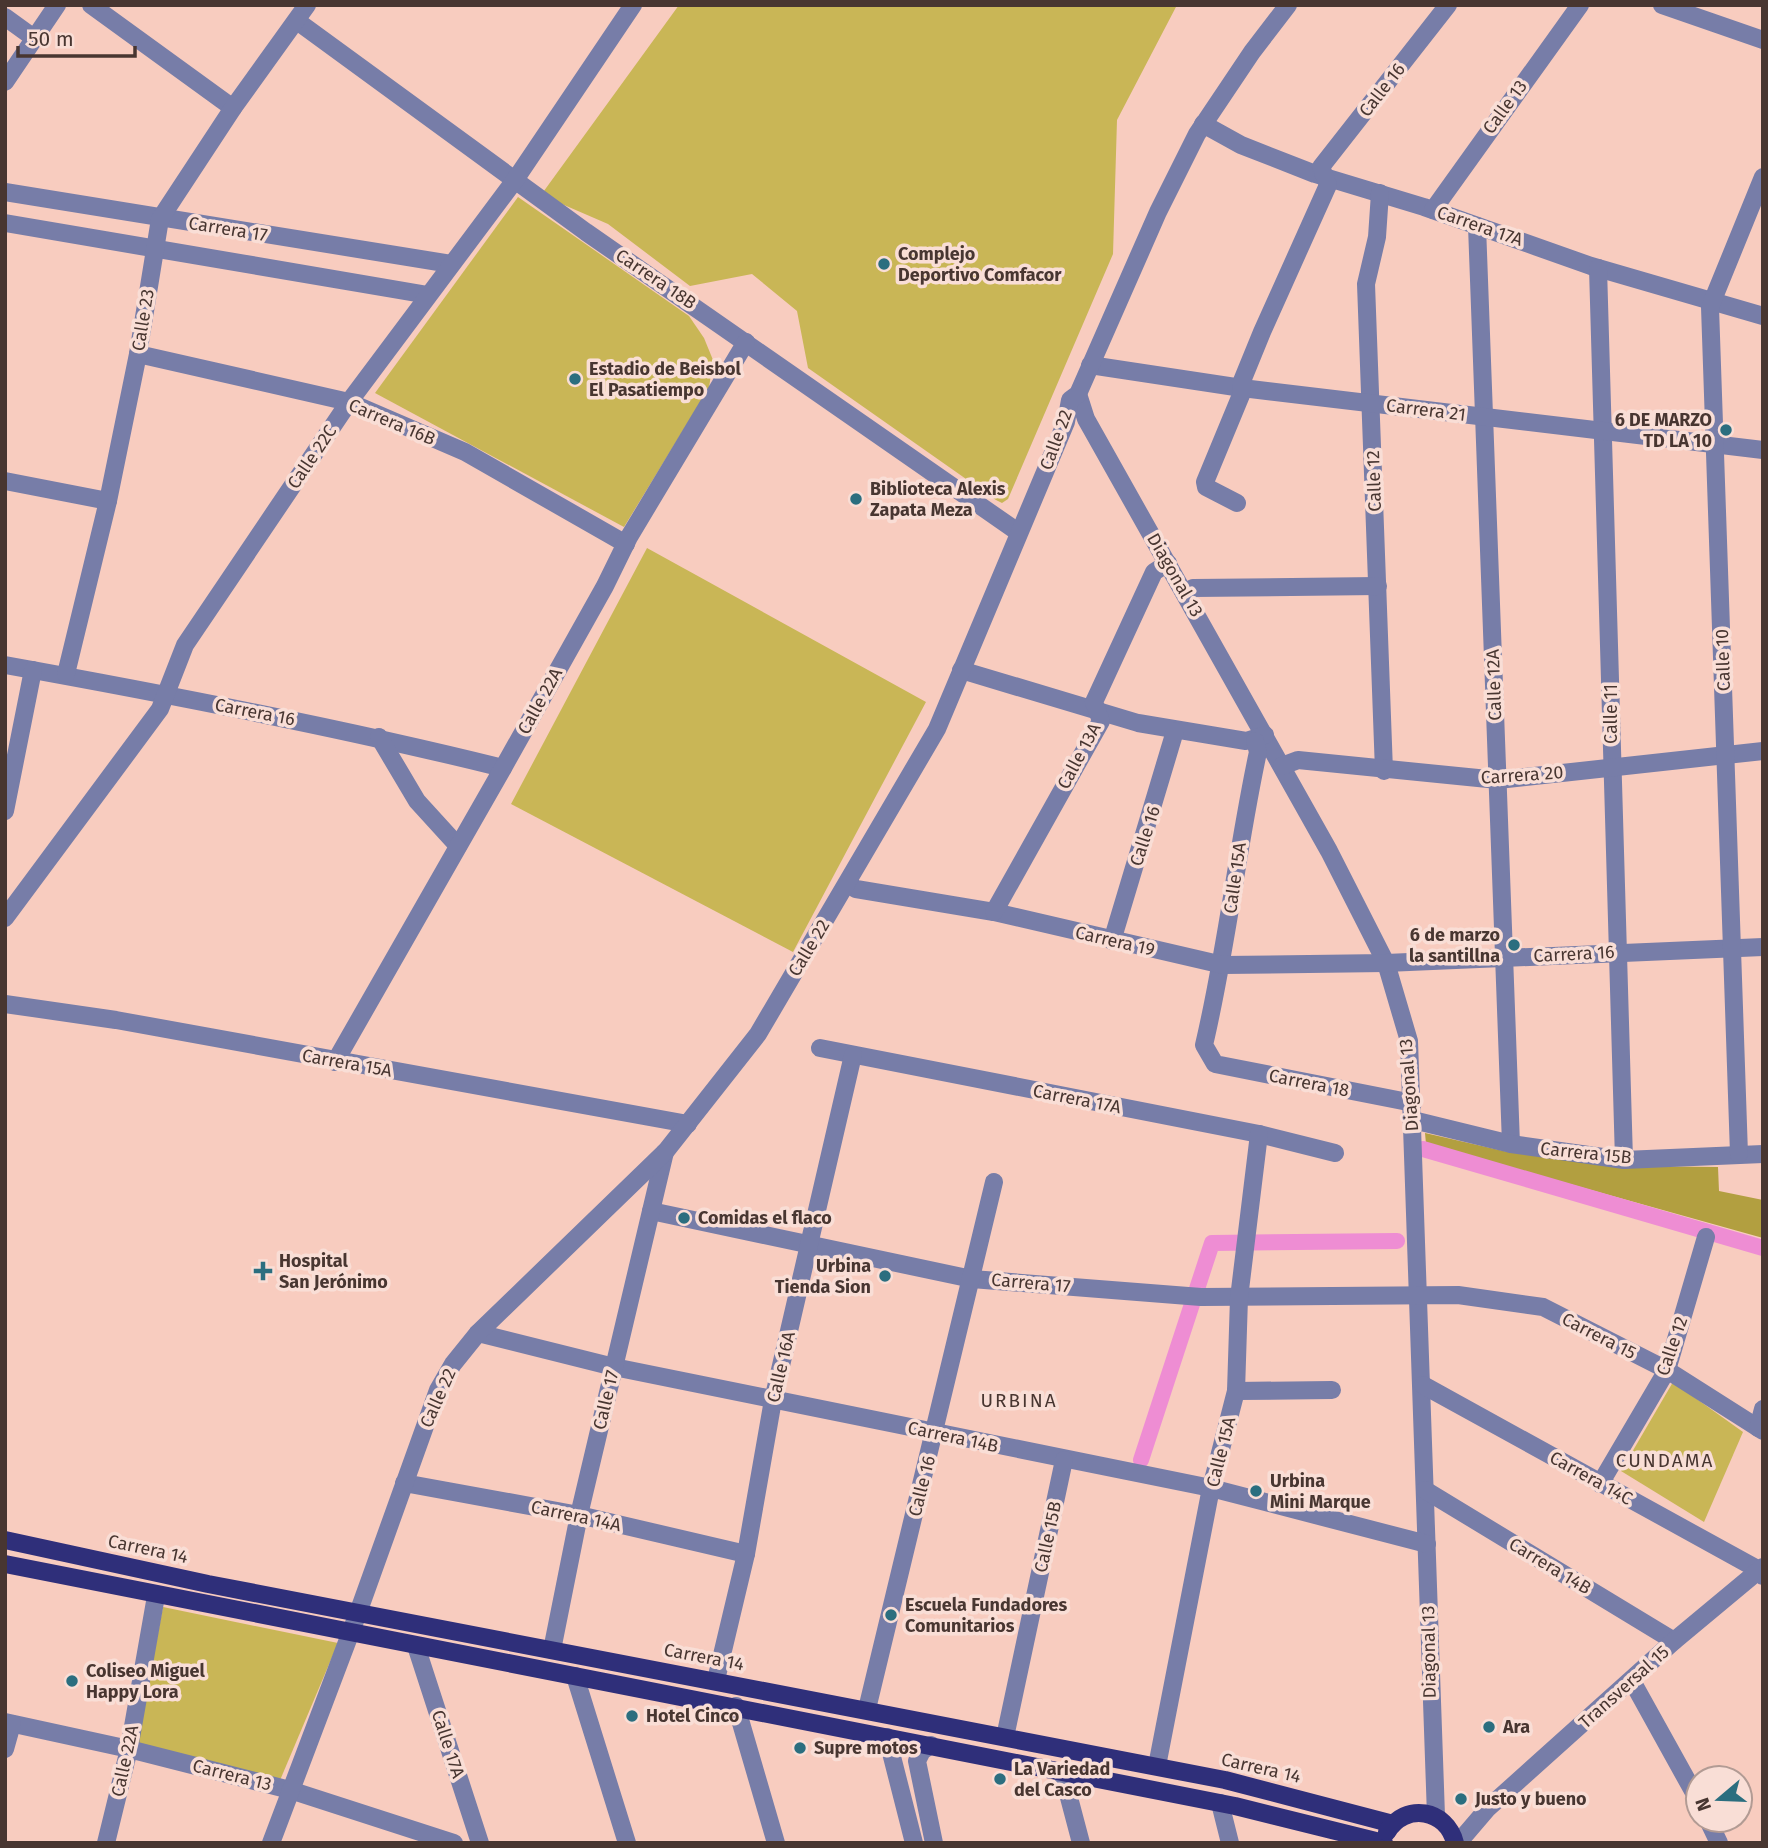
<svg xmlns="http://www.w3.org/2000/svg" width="1768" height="1848" font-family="'Fira Sans',sans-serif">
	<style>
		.green { fill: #c9b656 }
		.forest { fill: #b29f40 }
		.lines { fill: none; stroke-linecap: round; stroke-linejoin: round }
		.canal { stroke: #ee8dd3; stroke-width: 16 }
		.minor { stroke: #777da8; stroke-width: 18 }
		.major { stroke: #2f2f7a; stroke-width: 18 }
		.poi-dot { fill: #2b6e7f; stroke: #f9ded6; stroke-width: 2.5 }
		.labels { text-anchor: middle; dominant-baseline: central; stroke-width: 7; stroke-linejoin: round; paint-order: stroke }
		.street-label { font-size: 18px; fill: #483631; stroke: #f9ded6 }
		.poi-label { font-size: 18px; font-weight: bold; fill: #483631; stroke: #f9ded6; text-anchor: start }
		.neighbourhood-label { font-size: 19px; letter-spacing: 2px; fill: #483631; stroke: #f9ded6 }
	</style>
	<rect width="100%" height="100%" fill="#f8ccbf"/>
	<g class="green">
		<polygon points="679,5 1177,5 1117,120 1113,254 1008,499 1002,503 996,500 808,368 797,311 752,274 690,286 608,224 541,195"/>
		<polygon points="518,197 689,316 704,338 713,360 709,388 624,527 375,393"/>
		<polygon points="647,548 926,702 793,952 511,804"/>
		<polygon points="1673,1382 1743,1432 1704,1522 1621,1471"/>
		<polygon points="163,1607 338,1643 278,1785 137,1743"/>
	</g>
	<polygon class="forest" points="1425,1133 1508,1152 1626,1166 1718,1167 1719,1191 1763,1200 1763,1238 1426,1144"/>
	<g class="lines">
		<g class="canal">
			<polyline points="1423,1149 1763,1248"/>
			<polyline points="1141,1460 1212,1243 1397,1241"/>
		</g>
		<g class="minor">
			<polyline points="91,5 233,108"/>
			<polyline points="1662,5 1763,40"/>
			<polyline points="5,17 34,38"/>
			<polyline points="297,21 586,232 1018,532"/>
			<polyline points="5,82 57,5"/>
			<polyline points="1203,124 1241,145 1315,174 1424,207 1591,266 1763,316"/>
			<polyline points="5,192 451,264"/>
			<polyline points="1380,193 1377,237 1366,284 1384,771"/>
			<polyline points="1433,210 1580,5"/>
			<polyline points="5,223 428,295"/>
			<polyline points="1477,226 1511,1144"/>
			<polyline points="1598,268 1624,1160"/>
			<polyline points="138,354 349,402 465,452 626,544"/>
			<polyline points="1090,365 1242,388 1763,450"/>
			<polyline points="1078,394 1086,419 1329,851 1386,963 1409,1041 1436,1816"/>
			<polyline points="5,481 108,501"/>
			<polyline points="1237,503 1206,487 1205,482 1241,395 1242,381 1262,332 1328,185 1321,167 1448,5"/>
			<polyline points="1185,592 1193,588 1378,586"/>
			<path d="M5 665C172 695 338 727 503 768"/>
			<polyline points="961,670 1138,723 1246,741 1265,735"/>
			<polyline points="66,674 108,501 138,354 160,219 233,108 307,5"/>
			<polyline points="379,737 417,801 458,846"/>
			<path d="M1255 741 1258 752C1237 849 1227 948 1204 1045L1215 1064 1413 1103"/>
			<polyline points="1282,766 1298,760 1498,780 1763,751"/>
			<polyline points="5,811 33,670"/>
			<polyline points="848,884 856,889 994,912 1223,965 1386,963 1763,947"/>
			<polyline points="994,912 1101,721 1094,702 1154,572 1168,563"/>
			<polyline points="5,918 160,709 185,645 349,402 515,180 633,5"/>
			<polyline points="1112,941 1175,731"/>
			<polyline points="5,1004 116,1020 688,1124"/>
			<polyline points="820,1048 1259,1134 1335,1153"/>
			<polyline points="335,1062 503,768 605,586 629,537 746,342"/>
			<polyline points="1413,1120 1511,1144 1624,1160 1763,1154"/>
			<polyline points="1739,1154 1710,307 1763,177"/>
			<polyline points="651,1211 972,1279 1201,1297 1458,1295 1543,1307 1667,1370 1763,1431"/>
			<polyline points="478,1333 614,1367 1211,1488 1427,1544"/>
			<polyline points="1423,1385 1759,1570 1763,1576"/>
			<polyline points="1236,1391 1332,1390"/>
			<polyline points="1758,1428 1763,1409"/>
			<polyline points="404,1483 579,1515 746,1554"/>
			<polyline points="1600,1484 1667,1370 1706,1237"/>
			<polyline points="1425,1490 1674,1641"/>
			<polyline points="416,1646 480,1843"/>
			<polyline points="552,1650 579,1515 665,1152"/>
			<polyline points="575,1676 627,1843"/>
			<polyline points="716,1680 746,1554 773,1400 853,1055"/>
			<polyline points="1632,1681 1698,1800"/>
			<polyline points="736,1706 776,1843"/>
			<polyline points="867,1709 994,1182"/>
			<polyline points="5,1722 129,1749 290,1790 454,1843"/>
			<polyline points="887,1737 914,1843"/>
			<polyline points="1005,1737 1064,1460"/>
			<polyline points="931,1745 922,1751 917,1761 934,1843"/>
			<polyline points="5,1749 12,1724"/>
			<polyline points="1157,1766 1211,1488 1236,1391 1239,1298 1259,1134"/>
			<polyline points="1062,1771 1081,1843"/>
			<polyline points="1220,1803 1230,1843"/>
			<polyline points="1708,1820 1719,1843"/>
			<polyline points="106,1843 129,1749 156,1596"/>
			<polyline points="271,1843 358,1613 438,1390 453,1364 478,1333 666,1151 758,1034 937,729 1066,422 1070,400 1078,394 1158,212 1197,134 1252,52 1288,5"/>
			<polyline points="1458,1843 1488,1808 1674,1641 1763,1567"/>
		</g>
		<g class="major">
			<polyline points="5,1540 208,1584 1225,1780 1393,1824"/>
			<polyline points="5,1564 1235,1806 1384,1843"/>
			<path d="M1387 1832C1405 1802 1447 1809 1455 1843"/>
		</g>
	</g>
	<g class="poi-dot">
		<circle cx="884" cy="264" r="7"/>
		<circle cx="575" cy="379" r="7"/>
		<circle cx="1726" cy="430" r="7"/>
		<circle cx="856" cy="499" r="7"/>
		<circle cx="1514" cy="945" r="7"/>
		<circle cx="684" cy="1218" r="7"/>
		<path d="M259.5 1260.5h7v7h7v7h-7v7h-7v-7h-7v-7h7z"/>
		<circle cx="885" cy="1276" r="7"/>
		<circle cx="1256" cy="1491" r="7"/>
		<circle cx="891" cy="1615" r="7"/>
		<circle cx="72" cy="1681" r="7"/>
		<circle cx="632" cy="1716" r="7"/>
		<circle cx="1489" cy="1727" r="7"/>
		<circle cx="800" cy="1748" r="7"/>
		<circle cx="1000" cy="1779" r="7"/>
		<circle cx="1461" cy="1799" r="7"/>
	</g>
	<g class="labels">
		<g class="street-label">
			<text transform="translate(1382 90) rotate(-52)">Calle 16</text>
			<text transform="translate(1505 107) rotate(-54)">Calle 13</text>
			<text transform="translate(1480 226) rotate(19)">Carrera 17A</text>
			<text transform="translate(228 229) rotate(9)">Carrera 17</text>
			<text transform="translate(656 279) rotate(34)">Carrera 18B</text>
			<text transform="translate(143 320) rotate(-81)">Calle 23</text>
			<text transform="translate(1426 410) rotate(7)">Carrera 21</text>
			<text transform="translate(392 422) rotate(23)">Carrera 16B</text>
			<text transform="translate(1056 440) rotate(-70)">Calle 22</text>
			<text transform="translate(312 457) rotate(-56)">Calle 22C</text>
			<text transform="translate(1374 481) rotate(-92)">Calle 12</text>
			<text transform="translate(1175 575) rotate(60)">Diagonal 13</text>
			<text transform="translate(1723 660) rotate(-92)">Calle 10</text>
			<text transform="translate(1494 685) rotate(-92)">Calle 12A</text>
			<text transform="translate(540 701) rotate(-61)">Calle 22A</text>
			<text transform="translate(255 712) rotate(11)">Carrera 16</text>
			<text transform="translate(1611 714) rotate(-90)">Calle 11</text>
			<text transform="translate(1079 756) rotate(-62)">Calle 13A</text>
			<text transform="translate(1522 775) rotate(-4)">Carrera 20</text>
			<text transform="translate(1145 836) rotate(-72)">Calle 16</text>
			<text transform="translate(1235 878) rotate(-82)">Calle 15A</text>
			<text transform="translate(1115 941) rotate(13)">Carrera 19</text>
			<text transform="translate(809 948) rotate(-59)">Calle 22</text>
			<text transform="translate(1574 954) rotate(-3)">Carrera 16</text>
			<text transform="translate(347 1063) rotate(10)">Carrera 15A</text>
			<text transform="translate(1309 1083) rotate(11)">Carrera 18</text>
			<text transform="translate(1409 1085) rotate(-94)">Diagonal 13</text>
			<text transform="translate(1077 1099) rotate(11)">Carrera 17A</text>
			<text transform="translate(1586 1153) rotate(6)">Carrera 15B</text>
			<text transform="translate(1031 1283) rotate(5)">Carrera 17</text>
			<text transform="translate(1599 1336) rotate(27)">Carrera 15</text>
			<text transform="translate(1672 1346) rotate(-71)">Calle 12</text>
			<text transform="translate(781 1367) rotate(-77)">Calle 16A</text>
			<text transform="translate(438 1398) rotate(-66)">Calle 22</text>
			<text transform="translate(606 1400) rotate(-77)">Calle 17</text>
			<text transform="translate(953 1437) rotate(12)">Carrera 14B</text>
			<text transform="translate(1221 1452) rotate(-76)">Calle 15A</text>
			<text transform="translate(1591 1478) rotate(29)">Carrera 14C</text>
			<text transform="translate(922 1486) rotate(-76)">Calle 16</text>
			<text transform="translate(576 1516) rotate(12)">Carrera 14A</text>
			<text transform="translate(1048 1537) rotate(-78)">Calle 15B</text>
			<text transform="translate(148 1549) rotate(12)">Carrera 14</text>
			<text transform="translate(1550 1566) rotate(31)">Carrera 14B</text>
			<text transform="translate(1429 1652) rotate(-91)">Diagonal 13</text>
			<text transform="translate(704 1657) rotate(11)">Carrera 14</text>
			<text transform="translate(1624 1687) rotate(-42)">Transversal 15</text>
			<text transform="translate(448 1744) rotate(72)">Calle 17A</text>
			<text transform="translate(125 1761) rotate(-78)">Calle 22A</text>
			<text transform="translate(1261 1768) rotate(13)">Carrera 14</text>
			<text transform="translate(232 1775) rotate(14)">Carrera 13</text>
		</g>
		<g class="poi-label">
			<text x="898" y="254">Complejo<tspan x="898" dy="21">Deportivo Comfacor</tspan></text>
			<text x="589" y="369">Estadio de Beisbol<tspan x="589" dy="21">El Pasatiempo</tspan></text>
			<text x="1712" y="420" text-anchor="end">6 DE MARZO<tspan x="1712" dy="21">TD LA 10</tspan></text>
			<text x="870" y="489">Biblioteca Alexis<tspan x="870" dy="21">Zapata Meza</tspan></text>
			<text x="1500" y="935" text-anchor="end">6 de marzo<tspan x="1500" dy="21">la santillna</tspan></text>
			<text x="698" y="1218">Comidas el flaco</text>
			<text x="279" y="1261">Hospital<tspan x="279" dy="21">San Jerónimo</tspan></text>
			<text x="871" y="1266" text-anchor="end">Urbina<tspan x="871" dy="21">Tienda Sion</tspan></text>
			<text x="1270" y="1481">Urbina<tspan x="1270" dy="21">Mini Marque</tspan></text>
			<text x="905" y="1605">Escuela Fundadores<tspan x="905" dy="21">Comunitarios</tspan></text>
			<text x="86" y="1671">Coliseo Miguel<tspan x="86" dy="21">Happy Lora</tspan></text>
			<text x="646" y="1716">Hotel Cinco</text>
			<text x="1503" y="1727">Ara</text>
			<text x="814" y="1748">Supre motos</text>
			<text x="1014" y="1769">La Variedad<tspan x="1014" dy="21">del Casco</tspan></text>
			<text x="1475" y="1799">Justo y bueno</text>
		</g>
		<g class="neighbourhood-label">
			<text x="1019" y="1400">URBINA</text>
			<text x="1665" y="1460">CUNDAMA</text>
		</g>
	</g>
	<rect width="1768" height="1848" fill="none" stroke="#483631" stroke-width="14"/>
	<g transform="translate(1719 1799) rotate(251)"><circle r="33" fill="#f9ded6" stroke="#b29b94" stroke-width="2"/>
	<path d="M0-5L12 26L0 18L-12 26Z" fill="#2b6e7f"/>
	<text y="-10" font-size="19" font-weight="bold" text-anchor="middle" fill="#483631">N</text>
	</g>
	<path d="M18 46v10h117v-10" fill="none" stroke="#483631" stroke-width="3.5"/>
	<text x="28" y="46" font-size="21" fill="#483631" stroke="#f9ded6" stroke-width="5" paint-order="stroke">50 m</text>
</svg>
